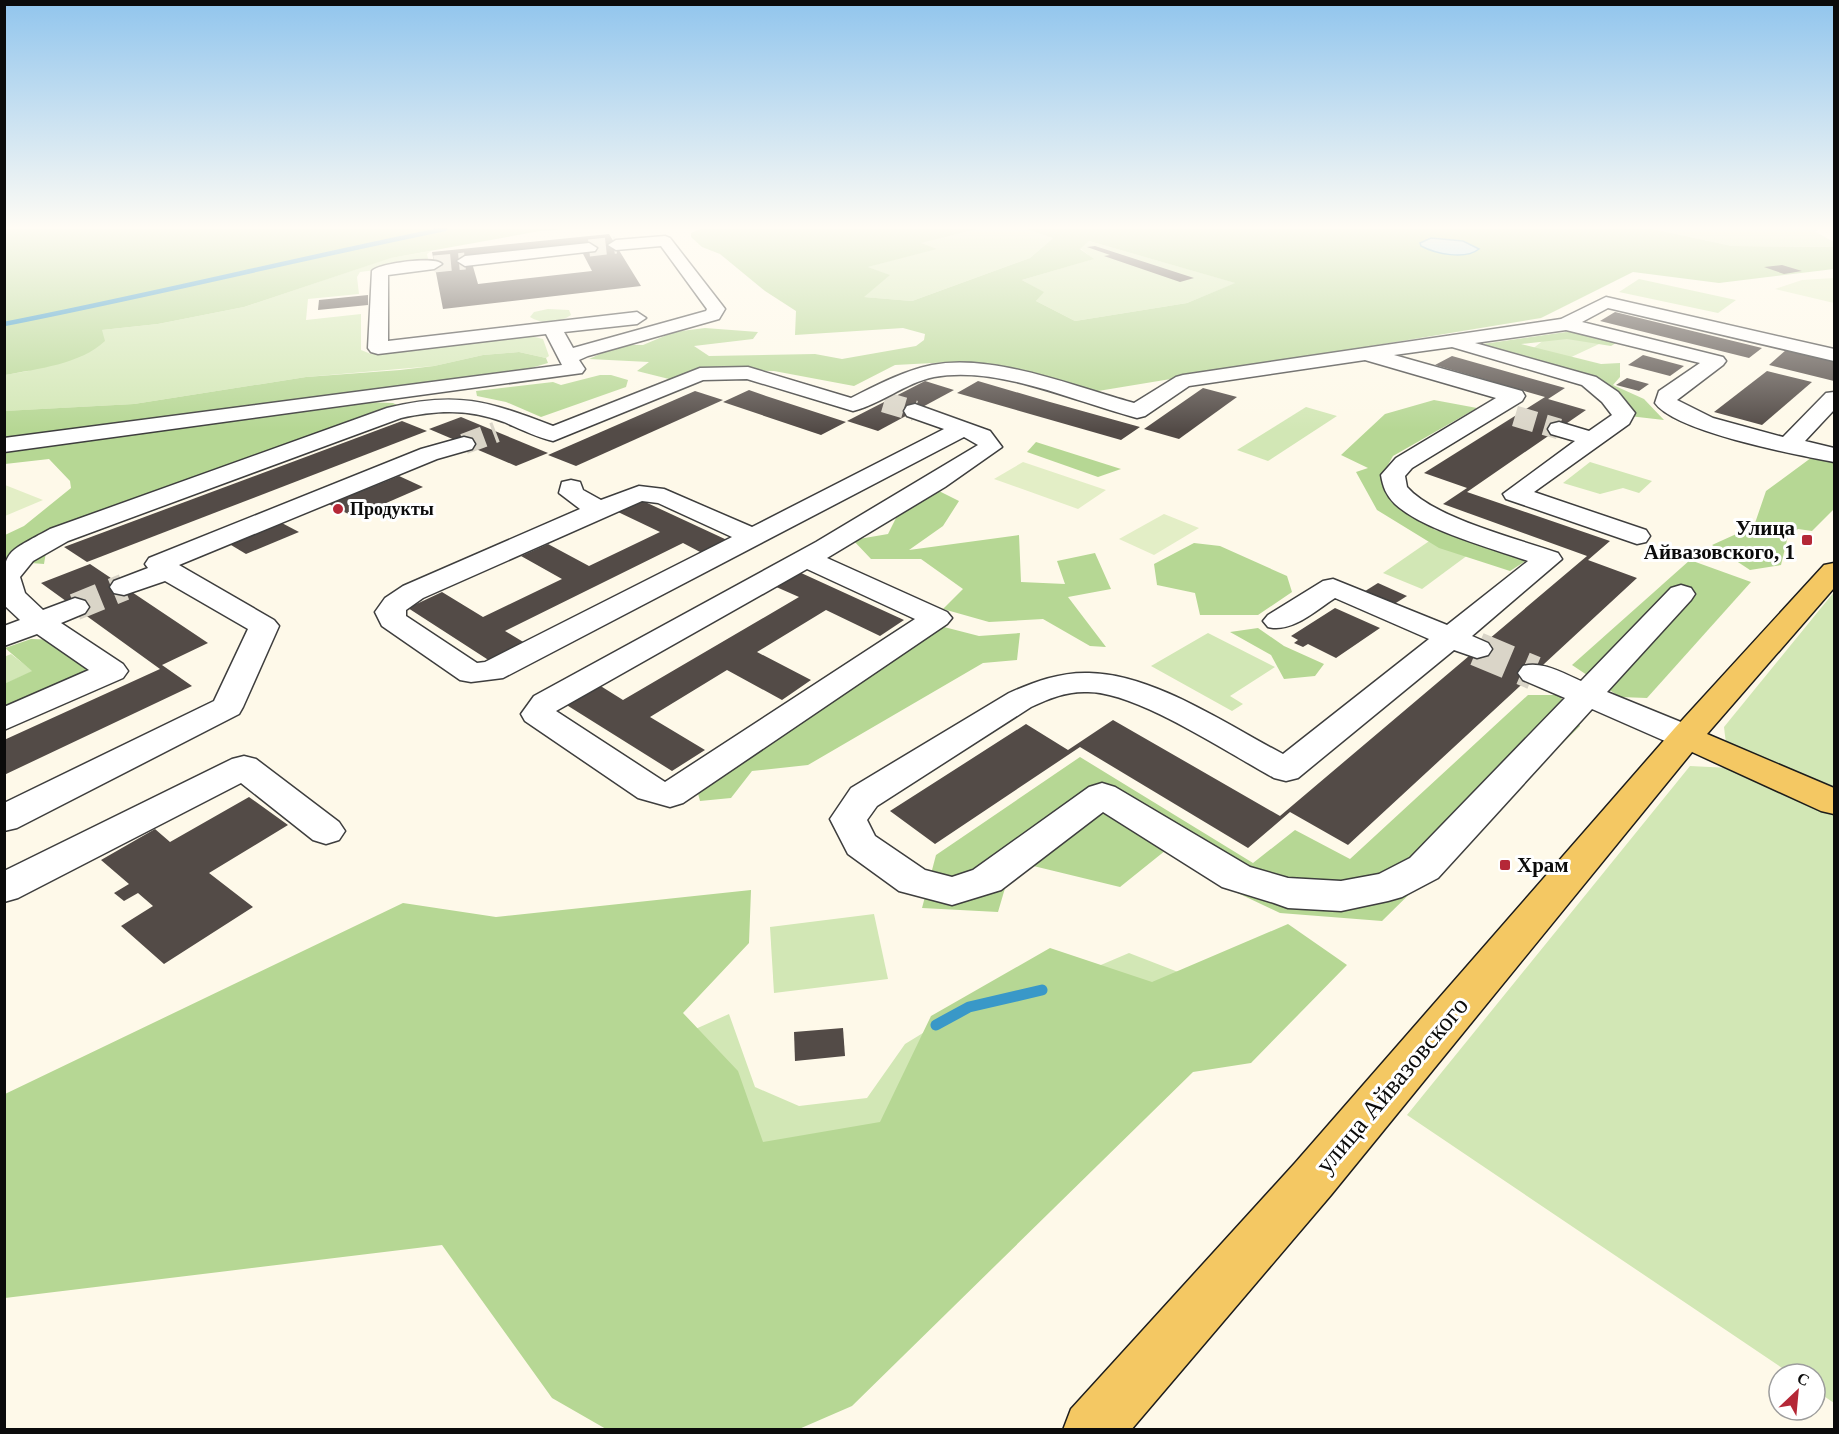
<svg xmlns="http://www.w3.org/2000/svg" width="1839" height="1434" font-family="'Times New Roman',serif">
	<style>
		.green { fill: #d2e7b5 }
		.forest { fill: #b6d794; fill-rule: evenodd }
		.pitch { fill: #e3eec6 }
		.water { fill: #afdef4; stroke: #3998c8; stroke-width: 1.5 }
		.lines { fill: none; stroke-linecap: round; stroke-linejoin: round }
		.stream-far1 { stroke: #3998c8; stroke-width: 4.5 }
		.stream { stroke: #3998c8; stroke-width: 11 }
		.building { fill: #534b47; fill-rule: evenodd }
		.minor-tunnel-far3 { stroke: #dad5c8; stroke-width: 17; stroke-dasharray: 17 8; stroke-linecap: butt }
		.minor-tunnel-far2 { stroke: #dad5c8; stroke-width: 21; stroke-dasharray: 21 10; stroke-linecap: butt }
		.minor-tunnel-far1 { stroke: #dad5c8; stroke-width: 27; stroke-dasharray: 27 14; stroke-linecap: butt }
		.minor-tunnel { stroke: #dad5c8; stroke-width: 34; stroke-dasharray: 34 16; stroke-linecap: butt }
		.minor-casing { stroke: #3e3e3e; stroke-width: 3 }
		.major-casing { stroke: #1c1c1c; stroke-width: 3 }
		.minor { fill: #fff; fill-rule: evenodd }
		.major { fill: #f4c863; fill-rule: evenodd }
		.poi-dot { fill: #b52837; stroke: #fff; stroke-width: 2 }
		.labels { text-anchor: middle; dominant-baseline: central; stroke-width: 6; stroke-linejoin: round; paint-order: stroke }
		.far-poi-label { font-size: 18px; font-weight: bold; fill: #0b0b0b; stroke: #fff; text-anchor: start }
		.poi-label { font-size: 21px; font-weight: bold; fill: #0b0b0b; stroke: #fff; text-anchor: end }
		.near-street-label { font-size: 26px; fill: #0b0b0b; stroke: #fff }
	</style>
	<rect width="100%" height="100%" fill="#fef9e9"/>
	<g class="green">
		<polygon points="978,229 1026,229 1054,237 1030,258 912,301 863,297 889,275 867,267 935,249 919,243"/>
		<polygon points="1653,229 1817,229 1816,232 1834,242 1834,247 1732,246"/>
		<polygon points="1089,241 1236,283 1187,303 1075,321 1036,301 1043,292 1022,280 1093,259 1080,248"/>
		<polygon points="431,251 427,254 429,263 360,272 357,277 359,294 308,299 306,320 361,314 361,350 371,354 531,336 543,339 549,356 546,358 519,352 483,355 434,366 306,377 134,404 5,411 5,375 28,371 102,330 158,324 244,307 390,258"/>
		<polygon points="1639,279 1736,300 1718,313 1619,292"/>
		<path d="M548 309 569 310 571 315C560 323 542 325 530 317L534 312Z"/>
		<polygon points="1549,336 1612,338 1567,359 1531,350"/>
		<polygon points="1306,407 1337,416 1268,461 1237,450"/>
		<polygon points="1590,462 1652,481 1639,493 1623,488 1600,494 1563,483"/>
		<polygon points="1438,535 1476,549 1422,589 1383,573"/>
		<polygon points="1834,592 1834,793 1741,753 1726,744 1724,727"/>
		<polygon points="1208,633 1275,667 1230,696 1243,704 1232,711 1151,666"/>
		<polygon points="11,654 33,671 5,684 4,657"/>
		<polygon points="1690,766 1730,768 1834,814 1834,1403 1815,1390 1815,1374 1791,1374 1407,1115"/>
		<polygon points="874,914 888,979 774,993 770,927"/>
		<polygon points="1129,953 1191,977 1171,1024 1042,990"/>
		<polygon points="729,1014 755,1087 799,1106 867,1098 905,1044 936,1025 918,1112 801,1183 653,1048"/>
	</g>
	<g class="forest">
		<path d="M5 229H571L540 231 391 258 244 307 158 324 102 330 105 341C81 364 37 369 5 375Z"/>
		<path d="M700 229H978L921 243 937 249 868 267 890 275 864 297 912 301 1030 258 1053 238 1026 229H1653L1732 246 1834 247V269L1719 283 1633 272 1541 318 1086 393 952 362 895 365 854 386 774 371 703 370 673 380 637 371 649 362 589 359 620 345H643L674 332 705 328 758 332 753 339 694 346 709 356 815 354 842 359 916 346 924 340 925 334 903 328 795 335 796 311 765 291 720 254 702 247 691 237V233ZM1431 238 1463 241 1458 254 1435 252ZM1089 241 1235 283 1187 303 1075 321 1036 301 1044 292 1022 280 1094 259 1080 249Z"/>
		<polygon points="1580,330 1621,340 1611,346 1567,339 1521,344 1601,364 1620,363 1620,377 1613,385 1644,399 1664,420 1629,416 1617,398 1476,345"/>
		<polygon points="519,352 546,358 548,363 524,370 5,439 4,411 134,404 306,377 400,370 434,366 483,355"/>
		<polygon points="600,375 611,375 628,380 626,387 541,417 506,402 477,396 476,391 553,382 561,385"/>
		<polygon points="1434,400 1477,408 1393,456 1384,472 1385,489 1435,530 1487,540 1527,560 1510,571 1439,548 1377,510 1356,472 1368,468 1341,455 1385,414"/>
		<polygon points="363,402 393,403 399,406 149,499 46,552 44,564 5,561 5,535 24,526 71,488 70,481 49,459 5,464 4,450"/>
		<polygon points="1036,442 1121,469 1098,477 1027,452"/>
		<polygon points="1819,452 1834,456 1834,509 1812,531 1798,529 1788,536 1781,565 1750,570 1712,545 1754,526 1766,491"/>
		<polygon points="935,489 959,501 943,526 909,550 1019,535 1021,582 1065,584 1057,561 1095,553 1111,589 1068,597 1106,647 1090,646 1043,619 989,622 943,609 963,589 921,559 871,559 853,540 888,534 900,510"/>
		<polygon points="1194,543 1220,546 1287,576 1292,592 1258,615 1200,615 1195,593 1157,585 1154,564"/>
		<polygon points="1690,560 1751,582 1647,698 1620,697 1572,665"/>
		<polygon points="944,627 979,636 1020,633 1017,660 983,663 808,765 752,771 731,798 700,801 696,786"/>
		<polygon points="1258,628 1284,646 1324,664 1315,676 1284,679 1271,655 1230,632"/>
		<polygon points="31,639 60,640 101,672 5,716 4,684 32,671 5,648"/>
		<polygon points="1528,695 1559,695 1580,726 1382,921 1280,913 1208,879 1176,842 1120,887 1013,861 998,912 922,908 936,855 1080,757 1253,863 1295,830 1350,859"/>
		<polygon points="751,890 749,943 683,1013 738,1071 763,1142 880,1122 931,1016 1050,948 1152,982 1288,924 1347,965 1251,1063 1193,1072 852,1406 799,1429 606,1429 552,1398 442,1245 5,1298 5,1094 403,903 496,917"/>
	</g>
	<g class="pitch">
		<polygon points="1834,278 1834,303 1775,289 1802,280"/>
		<polygon points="1023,462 1106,490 1078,509 994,479"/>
		<polygon points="5,485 43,500 5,516"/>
		<polygon points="1164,514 1199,528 1154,555 1119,539"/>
	</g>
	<path class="water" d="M1431 238 1463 241 1479 249C1465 260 1436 254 1421 246L1420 243Z"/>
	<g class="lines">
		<path class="stream-far1" d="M4 324C152 295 297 259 445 229"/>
		<polyline class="stream" points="936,1025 969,1007 1042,990"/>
	</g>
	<g class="building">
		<path d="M609 234 641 286 443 309 432 252ZM581 250 592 271 478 284 472 263Z"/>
		<polygon points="1095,246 1194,278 1180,282 1104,256 1110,255 1087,247"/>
		<polygon points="1782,265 1802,271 1784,274 1764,267"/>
		<polygon points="368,295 368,305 318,310 319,300"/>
		<polygon points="1615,312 1762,348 1749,358 1600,321"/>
		<polygon points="1786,350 1834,361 1834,381 1769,365"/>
		<polygon points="1643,355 1684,366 1670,376 1628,365"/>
		<polygon points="1452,356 1565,388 1548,399 1586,410 1467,492 1610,541 1588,560 1637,578 1348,845 1290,812 1248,848 1080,747 935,844 890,811 1026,724 1068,750 1113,720 1280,816 1587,556 1443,504 1467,488 1424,473 1545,397 1435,365"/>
		<polygon points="1767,371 1812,382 1762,425 1714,412"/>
		<polygon points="1627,378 1649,384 1639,391 1616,385"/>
		<polygon points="925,381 954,390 878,431 847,421"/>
		<polygon points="978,381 1050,402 1140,427 1121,440 957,393"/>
		<polygon points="1203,388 1237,397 1179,439 1144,429"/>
		<polygon points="749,390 766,396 846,422 821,435 723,402"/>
		<polygon points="695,391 723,400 576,466 548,455"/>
		<polygon points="461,417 548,453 516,466 429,429"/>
		<polygon points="402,421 427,431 87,562 64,547"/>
		<polygon points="399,476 423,487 354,517 329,504"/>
		<polygon points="643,501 727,540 702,553 683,543 505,631 525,643 490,661 408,608 442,592 483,617 562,579 521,556 548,544 589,566 660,532 618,512"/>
		<polygon points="278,521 299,532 246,554 226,542"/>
		<polygon points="90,564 208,643 162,665 192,686 4,775 4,740 160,669 41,583"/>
		<polygon points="799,572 904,620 880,636 826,610 757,652 811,680 782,700 727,670 650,717 705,750 672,771 565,704 599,685 623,700 799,597 774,586"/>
		<polygon points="1378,583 1407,596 1391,606 1362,593"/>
		<polygon points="1335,608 1380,628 1336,658 1308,644 1303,647 1294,643 1298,640 1291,636"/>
		<polygon points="249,797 288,825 209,873 253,907 164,964 121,926 153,906 138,893 124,901 114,893 129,884 101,860 155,829 170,842"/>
		<polygon points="843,1028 845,1056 795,1061 794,1032"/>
	</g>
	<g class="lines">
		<g class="minor-tunnel-far3">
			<polyline points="589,248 616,245"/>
			<polyline points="434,264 465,261"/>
		</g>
		<g class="minor-tunnel-far2">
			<polyline points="884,402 915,411"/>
			<polyline points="1515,416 1559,429"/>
			<polyline points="464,444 496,432"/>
		</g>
		<polyline class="minor-tunnel-far1" points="75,607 124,587"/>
		<polyline class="minor-tunnel" points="1477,649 1534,673"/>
		<defs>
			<g id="minor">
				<path d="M665 236 670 238 722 305 725 309 719 319 588 356 579 360 585 369 582 373 4 452V438L562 365 546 334 378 354 371 352 368 348 372 271C378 263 436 256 442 264L434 269 388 275V341L637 312 646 318 637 324 564 332 573 348 706 311 707 309 661 246 616 250 608 245 616 240Z"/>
				<polygon points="589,243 597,248 595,251 465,266 457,261 465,256"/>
				<path d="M1606 297 1834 349V361L1608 308 1582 322 1723 357 1726 361 1723 365 1677 400 1713 418 1783 437 1826 393 1834 392V410L1805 441 1834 448V462C1798 455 1675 432 1655 403L1659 391 1700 363 1566 330 1475 343 1596 377 1618 392 1635 413 1629 424 1534 492 1646 530 1650 536 1646 542 1637 544 1506 499 1503 494 1575 441 1551 434 1548 429 1551 424 1559 422 1589 431 1612 415 1602 402 1582 385 1452 347 1394 355 1522 391 1525 396 1522 401 1412 468 1405 476 1407 487C1434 518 1518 539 1558 553L1562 559 1472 636 1488 643 1492 649 1488 655 1477 658 1454 650 1298 778 1286 781 1274 778C1228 753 1137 692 1088 692 1067 691 1050 698 1031 707L877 806 867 820 875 836 925 870 952 877 973 870 1089 787 1102 783 1115 787 1250 867 1288 878 1341 881 1379 874 1410 858 1565 698 1523 680 1518 673 1523 666C1543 661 1562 673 1581 681L1671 588 1681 585 1691 588 1695 594 1691 600 1607 692 1698 729 1703 737 1698 745 1686 748 1674 745 1592 709 1438 878 1402 897 1388 901 1341 911 1288 908 1274 903 1222 887 1103 812 1001 890 952 905 899 891 848 854 830 819 851 788 1009 693C1034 682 1060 672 1089 673 1154 674 1227 725 1283 754L1429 639 1335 598C1315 611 1292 633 1268 627L1263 621 1268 615 1323 581 1333 579 1447 625 1528 561C1491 548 1423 530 1395 504 1386 495 1383 487 1381 475L1396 458 1496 398 1365 360 1189 386 1145 416 1137 418C1075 402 998 365 934 377 905 383 881 404 853 411L747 379 703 380 553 441C536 437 520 429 504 422 468 409 438 410 401 418L68 541 33 561 20 577 25 593 43 610 75 598 85 601 89 607 85 613 61 623 123 664 128 671 123 678 4 730V707L89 670 37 634 4 646V626L20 620 4 605C4 549 1 556 50 529L387 408C457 391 488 401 553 426L700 368 748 367 851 398C877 385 903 371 932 365 993 353 1075 387 1134 403L1176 377 1183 375 1561 319Z"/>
				<path d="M915 404 990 431 1002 447 945 487 827 558 947 612 952 618 947 624 683 803 670 807 638 798 525 721 521 714 534 696 816 542 978 445 964 437 503 678 471 682 460 680 382 626 375 612 385 598 403 586 580 509 559 493 562 482 571 480 580 482 583 490 601 500 639 486 664 489 752 527 944 429 907 416 904 411 907 406ZM642 501 658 503 732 537 485 662 477 663 406 616V610L423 598ZM807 569 915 619 665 782 556 711Z"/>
				<polygon points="464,437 472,439 475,444 472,449 437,459 179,565 274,620 279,626 243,707 239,714 17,828 4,831 4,803 214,701 248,629 165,581 124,595 114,593 110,587 114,581 148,568 145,564 149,558 421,449"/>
				<polygon points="244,756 256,759 339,822 345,831 339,840 326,844 313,840 241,783 18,898 4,902 4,871 232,759"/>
			</g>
			<polygon id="major" points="1834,563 1834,588 1707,734 1834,788 1834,814 1821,811 1692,752 1331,1195 1131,1430 1063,1430 1071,1409 1295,1163 1674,729 1824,565"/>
		</defs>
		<use href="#minor" class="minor-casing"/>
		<use href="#major" class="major-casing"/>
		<use href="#minor" class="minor"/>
		<use href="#major" class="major"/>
	</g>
	<linearGradient id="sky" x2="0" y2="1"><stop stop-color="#91c5ed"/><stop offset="0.53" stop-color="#fffcf5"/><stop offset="1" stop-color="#fffcf5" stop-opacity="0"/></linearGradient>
	<rect width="1839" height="430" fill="url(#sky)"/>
	<g class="poi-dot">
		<circle cx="338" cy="509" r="6"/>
		<rect x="1801" y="534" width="12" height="12" rx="3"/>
		<rect x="1499" y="859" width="12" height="12" rx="3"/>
	</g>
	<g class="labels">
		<g class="far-poi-label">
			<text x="350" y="509">Продукты</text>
		</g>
		<g class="poi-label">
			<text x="1795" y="528">Улица<tspan x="1795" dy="24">Айвазовского, 1</tspan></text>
			<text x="1517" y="865" text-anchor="start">Храм</text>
		</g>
		<g class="near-street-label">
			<text transform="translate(1392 1085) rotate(-50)">улица Айвазовского</text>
		</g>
	</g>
	<rect width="1839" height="1434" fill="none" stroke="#0b0b0b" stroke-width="12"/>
	<g transform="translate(1797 1392) rotate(26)"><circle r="28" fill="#ffffff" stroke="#9d9d9d" stroke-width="1.5"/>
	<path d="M0-4.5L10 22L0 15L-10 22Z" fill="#b52837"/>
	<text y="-9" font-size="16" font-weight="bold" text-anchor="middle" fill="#0b0b0b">С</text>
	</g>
</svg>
